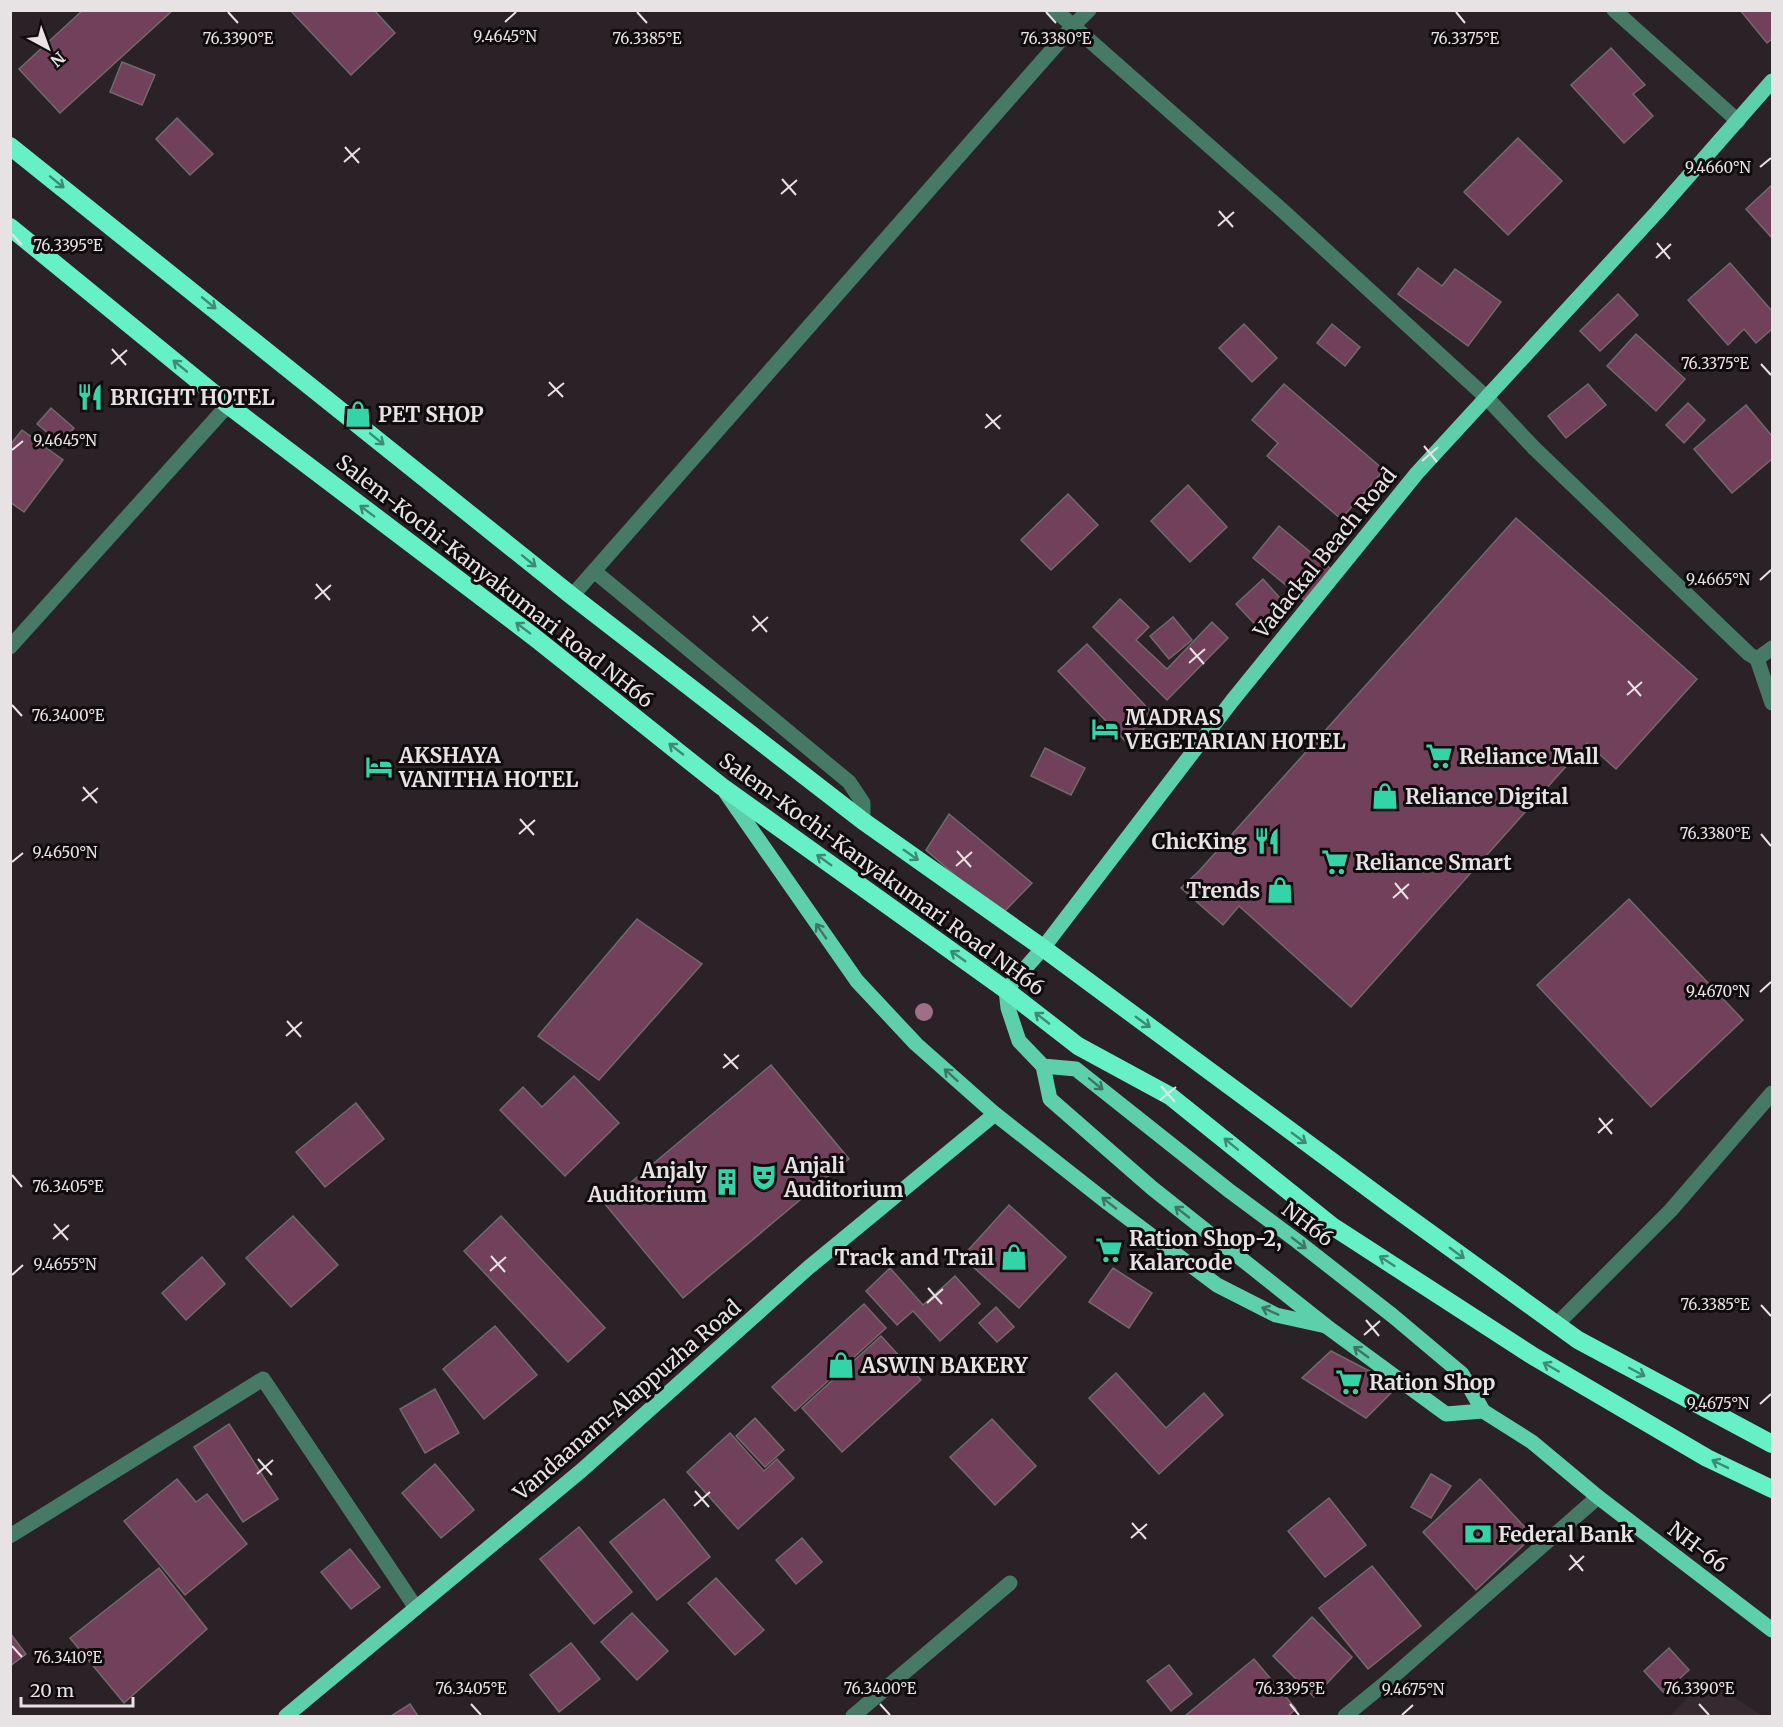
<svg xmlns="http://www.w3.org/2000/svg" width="1783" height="1727" font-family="Merriweather,serif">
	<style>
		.built { fill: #372930 }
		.building { fill: #71405a; stroke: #72696d; stroke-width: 1.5 }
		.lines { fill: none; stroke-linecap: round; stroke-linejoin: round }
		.minor { stroke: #477967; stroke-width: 15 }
		.major { stroke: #5ecfab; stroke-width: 15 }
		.highway { stroke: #65f1c5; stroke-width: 18 }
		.tree { fill: #9f6e87 }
		.oneway { stroke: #3f8a73 }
		.oneway2 { stroke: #3b7764 }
		.ticks { fill: none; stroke: #e7e2e4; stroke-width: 2 }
		.labels { text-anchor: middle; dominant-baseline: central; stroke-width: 6; stroke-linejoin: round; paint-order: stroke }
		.poi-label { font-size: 21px; font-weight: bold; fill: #e7e2e4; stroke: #100c0e; text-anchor: start }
		.street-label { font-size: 21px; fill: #e7e2e4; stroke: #100c0e }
		.ticks-label { font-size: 15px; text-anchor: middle; fill: #e7e2e4; stroke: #100c0e; stroke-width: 6; stroke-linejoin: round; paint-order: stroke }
	</style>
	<rect width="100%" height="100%" fill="#2a2226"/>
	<polygon class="built" points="1706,1679 1763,1716 1670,1716"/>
	<g class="building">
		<polygon points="83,10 173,10 60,113 19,69"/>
		<polygon points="290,10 374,10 395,33 351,75"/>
		<polygon points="1740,10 1772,10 1772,39 1767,43"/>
		<polygon points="1611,48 1645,85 1633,94 1653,116 1624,143 1571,85"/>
		<polygon points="122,62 155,75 142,105 110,92"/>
		<polygon points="177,118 213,154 190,175 156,139"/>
		<polygon points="1518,138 1562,181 1508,235 1464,192"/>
		<polygon points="1772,185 1772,238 1746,209"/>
		<polygon points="1730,263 1772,311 1772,329 1756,343 1744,329 1728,345 1688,300"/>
		<polygon points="1418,268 1442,286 1455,269 1501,302 1468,346 1398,294"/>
		<polygon points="1618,294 1638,315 1600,351 1580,331"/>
		<polygon points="1244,324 1277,358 1252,382 1219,348"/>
		<polygon points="1332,324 1360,347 1345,366 1317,343"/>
		<polygon points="1636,334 1685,379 1656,411 1607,366"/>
		<polygon points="1284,384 1384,470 1341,519 1267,456 1278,443 1252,420"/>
		<polygon points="1588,384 1606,405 1566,438 1548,416"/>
		<polygon points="1688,403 1705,420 1684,443 1666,425"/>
		<polygon points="1746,405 1772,436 1772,459 1732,493 1694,449"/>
		<polygon points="51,408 74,428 61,444 37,424"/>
		<polygon points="22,430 63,460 24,512 10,502 10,445"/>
		<polygon points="1188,485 1227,527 1190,562 1151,521"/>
		<polygon points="1068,494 1098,525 1051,570 1021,540"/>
		<polygon points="1516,518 1697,679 1616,769 1587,743 1351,1007 1239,906 1223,925 1181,888 1199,871"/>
		<polygon points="1279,526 1331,569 1304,600 1253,558"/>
		<polygon points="1263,579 1289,608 1263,633 1236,604"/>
		<polygon points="1120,599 1149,627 1136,640 1167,669 1212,622 1228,638 1167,700 1093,627"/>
		<polygon points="1173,617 1192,640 1169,659 1150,636"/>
		<polygon points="1087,644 1156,717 1128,744 1058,671"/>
		<polygon points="1045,748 1085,768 1071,795 1031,776"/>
		<polygon points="949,814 1032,883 1001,915 926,850"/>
		<polygon points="1629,899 1743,1020 1651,1107 1537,985"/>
		<polygon points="637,919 702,964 599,1080 538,1036"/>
		<polygon points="771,1065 849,1159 683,1298 605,1204"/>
		<polygon points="574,1076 619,1123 565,1176 500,1110 523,1087 542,1107"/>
		<polygon points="356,1103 384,1139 325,1187 296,1152"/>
		<polygon points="1009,1205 1066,1257 1019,1308 962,1257"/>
		<polygon points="293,1216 338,1265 291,1307 246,1258"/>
		<polygon points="501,1216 605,1328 568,1362 464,1251"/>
		<polygon points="202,1257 225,1284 186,1320 162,1293"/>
		<polygon points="890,1268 923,1305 955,1276 980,1304 940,1341 913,1311 897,1325 866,1291"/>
		<polygon points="1113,1268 1152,1293 1129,1328 1089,1302"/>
		<polygon points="864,1304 886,1328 795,1411 772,1387"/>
		<polygon points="996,1307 1014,1327 997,1342 979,1323"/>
		<polygon points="495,1326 537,1375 484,1419 443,1369"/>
		<polygon points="881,1336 921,1380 842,1452 802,1408"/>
		<polygon points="1331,1351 1398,1386 1366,1418 1302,1378"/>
		<polygon points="1116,1373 1166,1428 1204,1393 1223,1415 1159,1474 1089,1398"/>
		<polygon points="435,1389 459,1433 425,1453 400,1409"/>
		<polygon points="755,1418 784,1450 765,1467 736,1436"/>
		<polygon points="992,1419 1036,1466 995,1505 950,1457"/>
		<polygon points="229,1424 278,1499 243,1522 194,1447"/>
		<polygon points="730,1433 764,1471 777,1459 794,1478 738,1529 687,1472"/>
		<polygon points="435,1464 474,1510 441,1538 402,1493"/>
		<polygon points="1431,1474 1451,1486 1431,1518 1411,1507"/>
		<polygon points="177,1479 196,1502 207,1494 247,1544 185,1595 124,1521"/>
		<polygon points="1480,1479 1533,1536 1476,1590 1423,1532"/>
		<polygon points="1329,1498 1366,1545 1325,1577 1288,1531"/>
		<polygon points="664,1499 710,1557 657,1600 610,1542"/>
		<polygon points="579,1527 632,1592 594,1624 540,1559"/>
		<polygon points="802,1538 822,1562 796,1584 776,1560"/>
		<polygon points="350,1549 380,1587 351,1609 321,1572"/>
		<polygon points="1372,1566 1421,1626 1368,1669 1319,1608"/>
		<polygon points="159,1568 207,1629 124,1703 70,1638"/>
		<polygon points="716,1578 764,1630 735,1655 688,1603"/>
		<polygon points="632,1613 668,1651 637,1680 601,1642"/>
		<polygon points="1312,1617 1352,1657 1314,1697 1273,1656"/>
		<polygon points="10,1633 26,1654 10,1666"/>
		<polygon points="571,1643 600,1679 559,1712 530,1675"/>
		<polygon points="1669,1648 1689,1670 1664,1693 1644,1671"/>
		<polygon points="1254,1659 1296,1709 1288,1716 1185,1716"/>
		<polygon points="1169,1665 1192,1694 1171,1711 1147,1681"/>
		<polygon points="410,1704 418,1716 391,1716"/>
	</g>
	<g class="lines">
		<g class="minor">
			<polyline points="1055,10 1283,211 1487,398 1534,448 1749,654 1757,659 1772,648"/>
			<polyline points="1614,10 1738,121"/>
			<polyline points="594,571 849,782 863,803 863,821"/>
			<polyline points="572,596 1074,25 1089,10"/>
			<polyline points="10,647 228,405"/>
			<polyline points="1757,659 1772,703"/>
			<polyline points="1556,1325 1671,1210 1772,1093"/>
			<polyline points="10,1536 263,1379 416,1608"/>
			<polyline points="853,1716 1010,1583"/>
			<polyline points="1345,1716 1389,1680 1598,1497"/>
		</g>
		<g class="major">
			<polyline points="1772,81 1657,212 1417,473 1232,701 1043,948 1006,990 1008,1008 1019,1041 1043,1066 1076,1069 1231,1192 1297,1241 1393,1316 1462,1374 1483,1411 1532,1442 1598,1497 1772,1630"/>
			<polyline points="726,793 857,981 916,1044 995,1114 1108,1203 1217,1285 1276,1315 1326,1326"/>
			<polyline points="1043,1066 1050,1099 1152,1188 1326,1326 1446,1414 1483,1411"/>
			<polyline points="286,1716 582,1470 808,1268 995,1114"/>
		</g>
		<g class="highway">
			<polyline points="10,146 572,596 863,821 1043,948 1391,1205 1578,1340 1772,1444"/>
			<polyline points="10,227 228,405 534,637 721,786 1006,990 1078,1046 1170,1096 1332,1226 1533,1356 1707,1458 1772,1489"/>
		</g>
	</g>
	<circle class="tree" cx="924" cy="1012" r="9"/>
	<defs><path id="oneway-shaft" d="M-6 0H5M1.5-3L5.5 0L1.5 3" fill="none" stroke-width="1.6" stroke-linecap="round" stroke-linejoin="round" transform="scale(1.5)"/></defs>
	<g class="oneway">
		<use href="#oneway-shaft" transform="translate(57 182) rotate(39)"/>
		<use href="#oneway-shaft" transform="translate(209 303) rotate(39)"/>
		<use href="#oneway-shaft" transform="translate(180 366) rotate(-141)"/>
		<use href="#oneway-shaft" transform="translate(377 439) rotate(39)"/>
		<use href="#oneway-shaft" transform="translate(367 511) rotate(-143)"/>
		<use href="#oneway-shaft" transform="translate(529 561) rotate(39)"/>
		<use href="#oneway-shaft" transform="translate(523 628) rotate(-143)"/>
		<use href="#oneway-shaft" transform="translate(676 749) rotate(-142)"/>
		<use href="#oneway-shaft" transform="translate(911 855) rotate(35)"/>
		<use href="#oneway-shaft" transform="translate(824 860) rotate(-144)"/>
		<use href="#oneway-shaft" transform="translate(958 956) rotate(-145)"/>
		<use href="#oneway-shaft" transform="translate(1042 1018) rotate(-142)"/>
		<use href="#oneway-shaft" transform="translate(1143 1022) rotate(36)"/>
		<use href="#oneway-shaft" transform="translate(1299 1138) rotate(36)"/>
		<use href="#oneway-shaft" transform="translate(1231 1144) rotate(-141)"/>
		<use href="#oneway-shaft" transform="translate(1457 1253) rotate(36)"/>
		<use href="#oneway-shaft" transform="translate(1387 1261) rotate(-147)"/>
		<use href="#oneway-shaft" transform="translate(1551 1367) rotate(-150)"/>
		<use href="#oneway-shaft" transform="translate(1637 1372) rotate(28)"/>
		<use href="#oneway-shaft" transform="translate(1720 1464) rotate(-154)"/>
	</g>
	<g class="oneway2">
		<use href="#oneway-shaft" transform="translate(821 931) rotate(-125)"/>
		<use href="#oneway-shaft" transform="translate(951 1075) rotate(-138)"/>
		<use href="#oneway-shaft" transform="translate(1096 1084) rotate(39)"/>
		<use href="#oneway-shaft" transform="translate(1109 1203) rotate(-142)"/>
		<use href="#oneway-shaft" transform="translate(1182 1212) rotate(-142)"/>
		<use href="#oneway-shaft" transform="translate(1299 1243) rotate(37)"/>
		<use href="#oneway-shaft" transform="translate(1270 1311) rotate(-156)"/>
		<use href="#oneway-shaft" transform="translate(1361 1352) rotate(-144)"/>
	</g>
	<path class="ticks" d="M228 12 238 23M637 12 647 23M1046 12 1056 23M1456 12 1465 23M505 22 516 12M345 147 359 163M344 162 360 148M1760 167 1771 158M782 179 796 195M781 194 797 180M1219 211 1233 227M1218 226 1234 212M12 234 22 245M1657 243 1670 259M1656 258 1671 244M112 349 126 365M111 364 127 350M1761 364 1771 375M549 382 563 397M548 396 564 383M986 414 1000 429M985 428 1001 415M1424 446 1437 462M12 450 23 441M1422 461 1438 447M1760 580 1771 570M316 584 330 600M315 599 331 585M753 616 767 632M752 631 768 617M1190 648 1204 664M1189 663 1205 649M1628 681 1641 696M1627 695 1642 682M12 705 22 716M83 787 97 803M82 801 98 788M520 819 534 835M519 834 535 820M1761 834 1771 846M957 851 971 867M12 862 23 853M956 866 972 852M1395 883 1408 899M1393 898 1409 884M1760 992 1771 982M287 1021 301 1037M286 1036 302 1022M724 1054 738 1069M723 1068 739 1055M1161 1086 1175 1102M1160 1100 1176 1087M1599 1118 1612 1134M1598 1133 1613 1119M12 1175 22 1187M54 1224 68 1240M53 1239 69 1225M491 1256 505 1272M490 1271 506 1257M12 1275 23 1265M928 1288 942 1304M927 1303 943 1289M1761 1305 1771 1316M1366 1320 1379 1336M1364 1335 1380 1321M1760 1404 1771 1394M258 1459 272 1475M257 1474 273 1460M695 1491 709 1507M694 1506 710 1492M1132 1523 1146 1539M1131 1538 1147 1524M1570 1555 1583 1571M1569 1570 1584 1556M12 1646 22 1657M471 1704 481 1715M880 1704 890 1715M1290 1704 1299 1715M1699 1704 1709 1715M1402 1715 1413 1705"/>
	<defs>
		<symbol id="restaurant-bare" viewBox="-9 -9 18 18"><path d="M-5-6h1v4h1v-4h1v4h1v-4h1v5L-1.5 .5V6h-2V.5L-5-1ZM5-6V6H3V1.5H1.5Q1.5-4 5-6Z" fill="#33d4a8" stroke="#100c0e" stroke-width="2.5" paint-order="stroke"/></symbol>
		<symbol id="shop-bare" viewBox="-9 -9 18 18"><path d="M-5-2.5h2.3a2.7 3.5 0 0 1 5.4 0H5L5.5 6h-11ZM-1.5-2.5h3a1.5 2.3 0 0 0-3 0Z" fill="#33d4a8" stroke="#100c0e" stroke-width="2.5" paint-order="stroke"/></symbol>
		<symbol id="hotel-bare" viewBox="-9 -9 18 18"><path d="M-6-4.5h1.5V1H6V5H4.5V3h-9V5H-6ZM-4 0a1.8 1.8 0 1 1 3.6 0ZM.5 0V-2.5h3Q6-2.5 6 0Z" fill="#33d4a8" stroke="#100c0e" stroke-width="2.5" paint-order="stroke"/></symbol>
		<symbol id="supermarket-bare" viewBox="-9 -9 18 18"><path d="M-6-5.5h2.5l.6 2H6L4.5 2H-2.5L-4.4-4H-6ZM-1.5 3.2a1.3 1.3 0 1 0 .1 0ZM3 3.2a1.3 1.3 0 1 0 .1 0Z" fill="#33d4a8" stroke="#100c0e" stroke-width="2.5" paint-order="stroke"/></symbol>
		<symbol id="theatre-bare" viewBox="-9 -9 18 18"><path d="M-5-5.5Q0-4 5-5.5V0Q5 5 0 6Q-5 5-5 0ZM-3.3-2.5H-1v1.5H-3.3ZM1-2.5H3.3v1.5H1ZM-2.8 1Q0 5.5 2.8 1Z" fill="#33d4a8" stroke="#100c0e" stroke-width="2.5" paint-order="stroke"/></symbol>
		<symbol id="building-bare" viewBox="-9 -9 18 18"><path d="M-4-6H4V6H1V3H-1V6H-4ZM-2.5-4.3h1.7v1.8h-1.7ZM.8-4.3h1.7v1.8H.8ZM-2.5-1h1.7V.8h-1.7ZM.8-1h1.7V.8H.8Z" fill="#33d4a8" stroke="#100c0e" stroke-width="2.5" paint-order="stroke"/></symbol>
		<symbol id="bank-bare" viewBox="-9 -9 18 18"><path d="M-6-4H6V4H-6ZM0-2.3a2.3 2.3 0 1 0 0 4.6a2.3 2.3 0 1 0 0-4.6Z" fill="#33d4a8" stroke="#100c0e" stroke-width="2.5" paint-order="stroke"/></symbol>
	</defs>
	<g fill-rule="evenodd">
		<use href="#restaurant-bare" x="71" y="378" width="38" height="38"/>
		<use href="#shop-bare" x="339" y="395" width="38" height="38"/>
		<use href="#hotel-bare" x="1086" y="710" width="38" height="38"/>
		<use href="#supermarket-bare" x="1420" y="737" width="38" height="38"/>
		<use href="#hotel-bare" x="360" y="748" width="38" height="38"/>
		<use href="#shop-bare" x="1366" y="777" width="38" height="38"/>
		<use href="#restaurant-bare" x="1248" y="822" width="38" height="38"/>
		<use href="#supermarket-bare" x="1316" y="843" width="38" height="38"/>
		<use href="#shop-bare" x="1261" y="871" width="38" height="38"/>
		<use href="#theatre-bare" x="745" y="1158" width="38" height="38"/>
		<use href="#building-bare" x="708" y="1163" width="38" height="38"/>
		<use href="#supermarket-bare" x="1090" y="1231" width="38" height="38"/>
		<use href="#shop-bare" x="995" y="1238" width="38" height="38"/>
		<use href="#shop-bare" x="822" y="1346" width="38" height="38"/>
		<use href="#supermarket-bare" x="1330" y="1363" width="38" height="38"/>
		<use href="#bank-bare" x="1459" y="1515" width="38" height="38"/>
	</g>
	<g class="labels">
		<g class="poi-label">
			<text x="110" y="397">BRIGHT HOTEL</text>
			<text x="378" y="414">PET SHOP</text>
			<text x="1125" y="717">MADRAS<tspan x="1125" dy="24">VEGETARIAN HOTEL</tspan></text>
			<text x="399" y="755">AKSHAYA<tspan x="399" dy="24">VANITHA HOTEL</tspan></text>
			<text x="1459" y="756">Reliance Mall</text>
			<text x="1405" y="796">Reliance Digital</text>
			<text x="1247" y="841" text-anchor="end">ChicKing</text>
			<text x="1355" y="862">Reliance Smart</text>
			<text x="1260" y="890" text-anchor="end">Trends</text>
			<text x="784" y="1165">Anjali<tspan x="784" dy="24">Auditorium</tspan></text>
			<text x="707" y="1170" text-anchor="end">Anjaly<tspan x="707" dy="24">Auditorium</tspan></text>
			<text x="1129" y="1238">Ration Shop-2,<tspan x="1129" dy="24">Kalarcode</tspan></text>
			<text x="994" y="1257" text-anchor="end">Track and Trail</text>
			<text x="861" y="1365">ASWIN BAKERY</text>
			<text x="1369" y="1382">Ration Shop</text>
			<text x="1498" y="1534">Federal Bank</text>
		</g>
		<g class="street-label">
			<text transform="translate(1325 553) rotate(-51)">Vadackal Beach Road</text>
			<text transform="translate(495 581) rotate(38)">Salem-Kochi-Kanyakumari Road NH66</text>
			<text transform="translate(882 874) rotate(36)">Salem-Kochi-Kanyakumari Road NH66</text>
			<text transform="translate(1308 1224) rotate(37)">NH66</text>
			<text transform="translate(627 1400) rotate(-41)">Vandaanam-Alappuzha Road</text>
			<text transform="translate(1698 1547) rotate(37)">NH-66</text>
		</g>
	</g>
	<g class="ticks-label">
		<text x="505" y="42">9.4645°N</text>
		<text x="1465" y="44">76.3375°E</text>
		<text x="238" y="44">76.3390°E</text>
		<text x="647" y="44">76.3385°E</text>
		<text x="1056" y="44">76.3380°E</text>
		<text x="1718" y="173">9.4660°N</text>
		<text x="68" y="251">76.3395°E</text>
		<text x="1715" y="369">76.3375°E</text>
		<text x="65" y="446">9.4645°N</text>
		<text x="1718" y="585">9.4665°N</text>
		<text x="68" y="721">76.3400°E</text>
		<text x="1715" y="839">76.3380°E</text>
		<text x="65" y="858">9.4650°N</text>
		<text x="1718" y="997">9.4670°N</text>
		<text x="68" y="1192">76.3405°E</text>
		<text x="65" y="1270">9.4655°N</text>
		<text x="1715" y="1310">76.3385°E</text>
		<text x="1718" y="1409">9.4675°N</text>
		<text x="68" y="1663">76.3410°E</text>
		<text x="471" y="1694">76.3405°E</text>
		<text x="880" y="1694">76.3400°E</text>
		<text x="1290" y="1694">76.3395°E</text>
		<text x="1699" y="1694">76.3390°E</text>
		<text x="1413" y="1695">9.4675°N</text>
	</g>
	<rect width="1783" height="1727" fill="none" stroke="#e7e2e4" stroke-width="24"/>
	<g transform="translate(48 48) rotate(139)" stroke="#100c0e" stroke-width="4.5" paint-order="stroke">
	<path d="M0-4.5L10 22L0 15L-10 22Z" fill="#e7e2e4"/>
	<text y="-9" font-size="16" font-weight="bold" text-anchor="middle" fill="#e7e2e4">N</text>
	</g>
	<path d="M21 1697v9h112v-9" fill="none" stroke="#e7e2e4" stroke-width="3"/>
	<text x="30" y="1697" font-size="18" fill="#e7e2e4" stroke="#100c0e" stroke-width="4.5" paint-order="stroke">20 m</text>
</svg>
